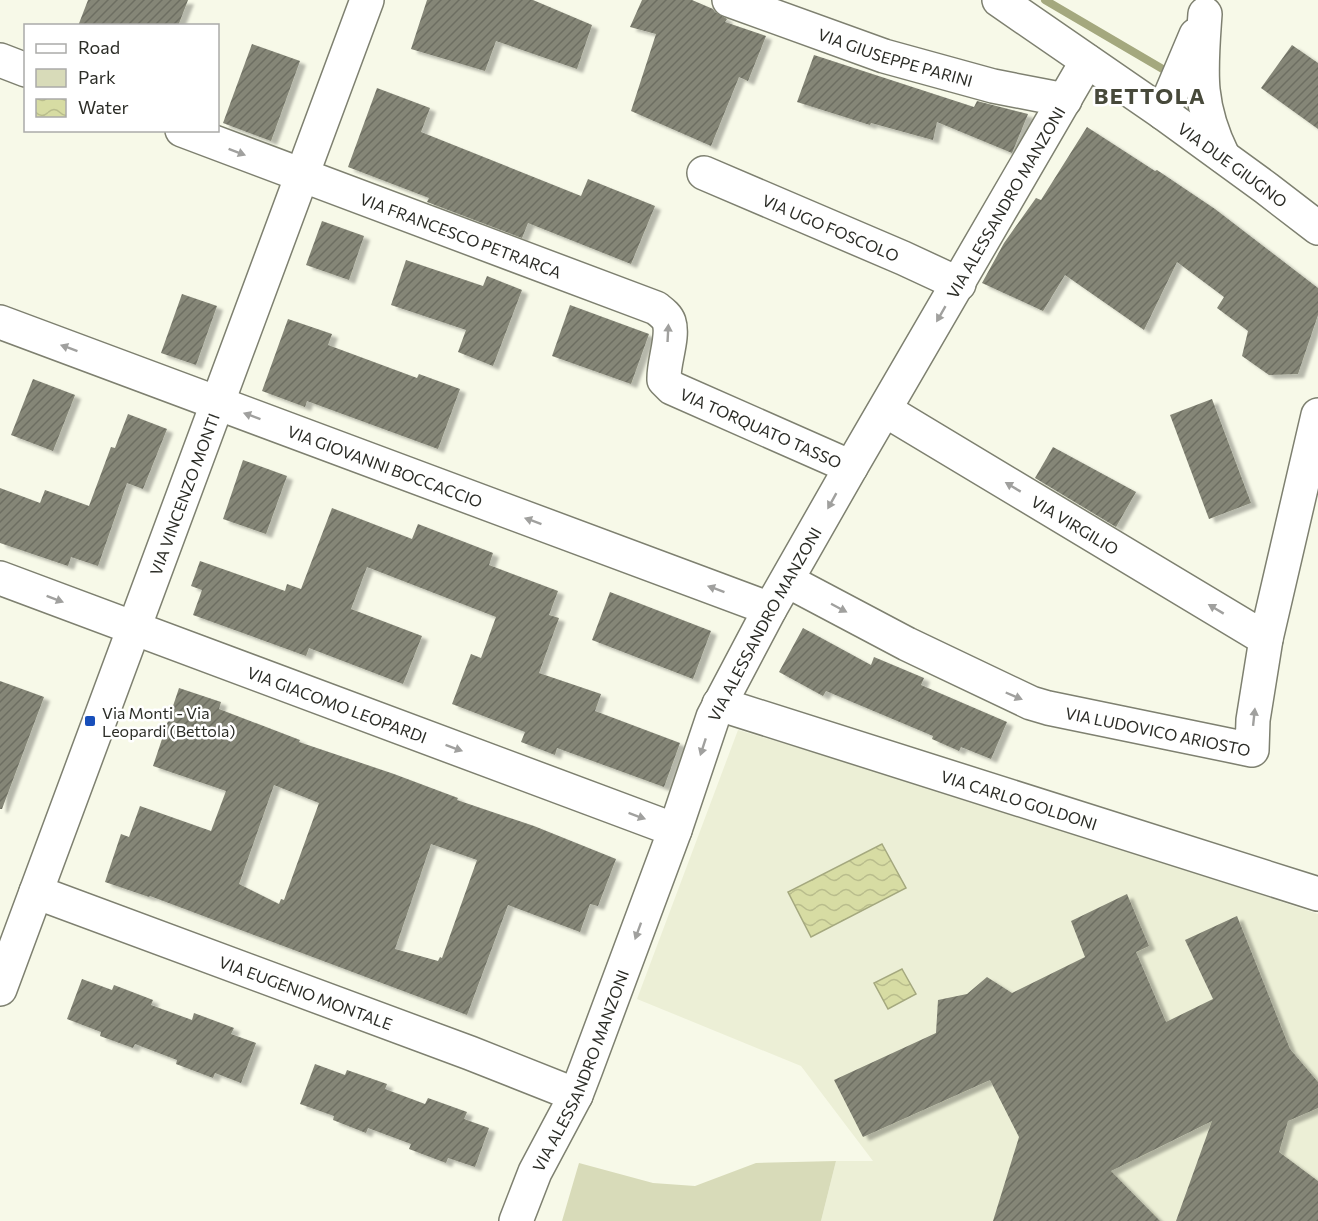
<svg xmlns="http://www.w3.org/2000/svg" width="1318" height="1221" font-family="Commissioner,sans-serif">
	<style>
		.built { fill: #ecefd6 }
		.green { fill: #d8dbb9 }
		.water { fill: url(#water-waves); stroke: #a4a87e; stroke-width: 1.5 }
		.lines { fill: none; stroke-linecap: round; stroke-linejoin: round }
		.stream { stroke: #a4a87e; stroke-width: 8 }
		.building { fill: url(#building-hatch); fill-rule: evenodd; filter: url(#shadow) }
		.minor-casing { stroke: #7e8070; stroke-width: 36 }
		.major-casing { stroke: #7e8070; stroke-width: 36 }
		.minor { stroke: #fff; stroke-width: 33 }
		.major { stroke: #fff; stroke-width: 33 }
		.oneway { fill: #a0a09e }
		.poi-dot { fill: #184fbb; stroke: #fff; stroke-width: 2 }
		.labels { text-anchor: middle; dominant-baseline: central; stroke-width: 5; stroke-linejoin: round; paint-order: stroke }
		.street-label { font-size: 16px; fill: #2c2d27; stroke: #fff }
		.poi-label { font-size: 16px; fill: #2c2d27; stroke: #fff; text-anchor: start }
		.district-label { font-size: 22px; font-weight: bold; letter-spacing: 1.5px; fill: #47493a; stroke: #fff }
	</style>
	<defs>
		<pattern id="water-waves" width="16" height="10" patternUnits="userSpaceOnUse" patternTransform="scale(1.5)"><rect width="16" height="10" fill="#d7dca3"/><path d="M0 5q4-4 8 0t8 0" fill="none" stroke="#b9bd8c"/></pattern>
		<pattern id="building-hatch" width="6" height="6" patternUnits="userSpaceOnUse" patternTransform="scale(1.5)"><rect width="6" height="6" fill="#858677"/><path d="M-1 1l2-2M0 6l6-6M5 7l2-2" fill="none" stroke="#6d6e62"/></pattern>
		<filter id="shadow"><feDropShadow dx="6" dy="4" stdDeviation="1.5" flood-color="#0004"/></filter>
	</defs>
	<rect width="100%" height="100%" fill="#f7f9e8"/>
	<polygon class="built" points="738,730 989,804 1318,914 1318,1221 821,1221 836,1161 873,1161 801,1066 637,999"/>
	<polygon class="green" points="836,1161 821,1221 562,1221 579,1163 653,1183 695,1186 756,1163"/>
	<g class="water">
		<polygon points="882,844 906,888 811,937 788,892"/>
		<polygon points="902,969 916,994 888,1009 874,983"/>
	</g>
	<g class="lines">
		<polyline class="stream" points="1045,0 1166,71"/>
	</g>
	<g class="building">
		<polygon points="88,0 188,0 178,26 78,26"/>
		<polygon points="427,0 533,0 592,25 577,69 496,41 485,71 411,49"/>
		<polygon points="642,0 692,0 713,9 715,12 727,19 725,22 766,36 748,81 739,77 711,146 631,111 656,34 630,27"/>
		<polygon points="252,44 300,61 271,141 223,123"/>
		<polygon points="1292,45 1318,63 1318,129 1261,88"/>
		<polygon points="814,55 974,107 977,101 1028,114 1012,153 937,122 933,140 871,123 870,125 797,102"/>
		<polygon points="377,88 430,108 421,132 581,196 588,179 655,206 631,264 528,223 522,238 427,202 429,198 348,167"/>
		<polygon points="1087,127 1155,171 1157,170 1215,209 1318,288 1318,315 1298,374 1269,375 1242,356 1248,331 1217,308 1224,297 1177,262 1144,330 1065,275 1043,311 982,283 1004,243 1036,198 1041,200"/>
		<polygon points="322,221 364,236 349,280 306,265"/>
		<polygon points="406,260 483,286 487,276 522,290 493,366 458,352 466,330 391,305"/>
		<polygon points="182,294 217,306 196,365 161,353"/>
		<polygon points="570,305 649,334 631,384 552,356"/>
		<polygon points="288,319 332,334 328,345 417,378 419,374 460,389 438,449 307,401 305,407 262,391"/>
		<polygon points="33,379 75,395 53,451 11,435"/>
		<polygon points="1212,399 1251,503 1209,519 1170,415"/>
		<polygon points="128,414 167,429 143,489 127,483 98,566 71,557 68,566 0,543 0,488 40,503 45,490 89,506 111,447 115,448"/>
		<polygon points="1053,447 1136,492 1116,527 1035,478"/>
		<polygon points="243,460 287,476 266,534 223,519"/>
		<polygon points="332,508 412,539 418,524 493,553 489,565 558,591 549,615 559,618 539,673 601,694 595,711 680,743 664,787 557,748 555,755 521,742 525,732 452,704 471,654 481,658 496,617 367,567 351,609 422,636 403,684 309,648 306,656 193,615 202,590 191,586 200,561 285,591 287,584 301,589"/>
		<polygon points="610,592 711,631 693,679 592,640"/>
		<polygon points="803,628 871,665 874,657 924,678 921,685 1007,722 991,759 961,747 959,751 932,739 933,736 826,691 823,696 779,672"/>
		<polygon points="0,681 44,697 2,809 0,809"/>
		<path d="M179 688 221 702 219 709 300 740 299 742 394 774 458 798 457 800 534 826 616 859 598 906 590 904 580 932 508 905 467 1015 150 896 149 897 105 882 121 834 129 837 140 806 211 831 226 791 153 766ZM274 785 319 803 284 900 281 899 279 904 239 884ZM431 844 477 860 442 958 440 957 438 961 395 949Z"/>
		<polygon points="1127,894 1149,946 1136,952 1166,1022 1213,999 1185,940 1237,916 1290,1049 1318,1082 1318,1108 1288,1121 1279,1152 1318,1181 1318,1221 1176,1221 1212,1121 1111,1171 1160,1221 993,1221 1019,1137 990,1080 863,1137 834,1080 936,1033 938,1000 967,994 987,977 1012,993 1085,957 1071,921"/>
		<polygon points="82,979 112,990 114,985 153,1000 151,1005 192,1020 194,1013 234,1028 231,1034 256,1043 241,1083 215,1073 213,1078 176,1064 177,1060 135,1044 133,1048 100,1036 101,1032 67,1019"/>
		<polygon points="315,1064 345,1075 347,1070 387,1084 385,1089 425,1104 428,1098 467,1112 464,1119 489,1128 475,1167 448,1158 446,1163 409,1149 411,1144 368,1128 366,1133 333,1120 334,1116 300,1104"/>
	</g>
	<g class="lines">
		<defs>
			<g id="minor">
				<path id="s1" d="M729 0 884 56 993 86 1065 100"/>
				<path d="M1205 14C1201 71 1197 103 1223 156"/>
				<polyline points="0,60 26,70"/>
				<polyline points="1163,113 1196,35"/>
				<path id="s2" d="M182 130 656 308C661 312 667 316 669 322 674 337 663 363 664 380L672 388 851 467"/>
				<path id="s3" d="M704 173 903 258 959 284"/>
				<path id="s4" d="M0 322 770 609"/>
				<path id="s5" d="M885 410 1266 639"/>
				<path id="s6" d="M0 578 675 830"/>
				<path id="s7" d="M788 581 907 644 1031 703 1048 708 1252 750 1253 720 1266 639 1318 415"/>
				<path id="s8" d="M719 704 1318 894"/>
				<path id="s9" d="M36 892 470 1053 576 1095"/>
				<path id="s10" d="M0 989 367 0"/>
				<path id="s11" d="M516 1221 535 1172 576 1095 586 1069 675 830 713 717 770 609 851 467 1087 61"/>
			</g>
			<g id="major">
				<path id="s12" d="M999 0 1163 113 1266 188 1318 228"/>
			</g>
		</defs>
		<use href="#minor" class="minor-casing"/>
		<use href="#major" class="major-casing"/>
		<use href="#minor" class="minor"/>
		<use href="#major" class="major"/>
	</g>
	<defs><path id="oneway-solid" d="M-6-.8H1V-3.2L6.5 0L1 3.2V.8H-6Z" transform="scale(1.5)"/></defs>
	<g class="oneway">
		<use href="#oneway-solid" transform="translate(237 152) rotate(21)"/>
		<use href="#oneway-solid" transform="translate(941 314) rotate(120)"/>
		<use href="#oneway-solid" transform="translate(668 333) rotate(-87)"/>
		<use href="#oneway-solid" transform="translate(69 348) rotate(-160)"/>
		<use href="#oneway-solid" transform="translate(252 416) rotate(-160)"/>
		<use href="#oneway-solid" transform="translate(1013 487) rotate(-149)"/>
		<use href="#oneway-solid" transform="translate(832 501) rotate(119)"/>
		<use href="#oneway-solid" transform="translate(533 521) rotate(-160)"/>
		<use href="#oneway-solid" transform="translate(716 589) rotate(-160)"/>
		<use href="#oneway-solid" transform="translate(55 599) rotate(21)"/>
		<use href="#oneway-solid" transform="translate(839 608) rotate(28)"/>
		<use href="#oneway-solid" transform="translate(1216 609) rotate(-149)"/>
		<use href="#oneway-solid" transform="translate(1014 696) rotate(23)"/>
		<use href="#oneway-solid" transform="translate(1254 717) rotate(-84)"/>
		<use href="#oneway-solid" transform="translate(703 747) rotate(108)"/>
		<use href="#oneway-solid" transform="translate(454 748) rotate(20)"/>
		<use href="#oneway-solid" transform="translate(637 816) rotate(20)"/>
		<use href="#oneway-solid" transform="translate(638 931) rotate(110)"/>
	</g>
	<rect class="poi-dot" x="84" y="715" width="12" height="12" rx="3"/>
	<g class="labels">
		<g class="street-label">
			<text stroke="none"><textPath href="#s1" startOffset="176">VIA GIUSEPPE PARINI</textPath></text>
			<text stroke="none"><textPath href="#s12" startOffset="286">VIA DUE GIUGNO</textPath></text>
			<text stroke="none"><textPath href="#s11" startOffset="1134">VIA ALESSANDRO MANZONI</textPath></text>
			<text stroke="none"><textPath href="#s3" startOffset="138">VIA UGO FOSCOLO</textPath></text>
			<text stroke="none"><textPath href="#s2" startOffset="298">VIA FRANCESCO PETRARCA</textPath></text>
			<text stroke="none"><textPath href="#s2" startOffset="693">VIA TORQUATO TASSO</textPath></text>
			<text stroke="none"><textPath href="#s4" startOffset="411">VIA GIOVANNI BOCCACCIO</textPath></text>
			<text stroke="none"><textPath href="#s10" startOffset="528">VIA VINCENZO MONTI</textPath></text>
			<text stroke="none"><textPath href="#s5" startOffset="222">VIA VIRGILIO</textPath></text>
			<text stroke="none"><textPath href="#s11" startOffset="648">VIA ALESSANDRO MANZONI</textPath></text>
			<text stroke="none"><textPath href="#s6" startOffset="360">VIA GIACOMO LEOPARDI</textPath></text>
			<text stroke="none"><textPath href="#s7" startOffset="402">VIA LUDOVICO ARIOSTO</textPath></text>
			<text stroke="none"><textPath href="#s8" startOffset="315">VIA CARLO GOLDONI</textPath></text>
			<text stroke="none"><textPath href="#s9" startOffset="288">VIA EUGENIO MONTALE</textPath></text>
			<text stroke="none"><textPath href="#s11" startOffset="164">VIA ALESSANDRO MANZONI</textPath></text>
		</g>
		<g class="poi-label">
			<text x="102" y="712">Via Monti - Via<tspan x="102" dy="18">Leopardi (Bettola)</tspan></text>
		</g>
		<g class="district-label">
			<text x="1150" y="95">BETTOLA</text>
		</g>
	</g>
	<rect x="24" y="24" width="195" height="108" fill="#ffffff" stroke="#ababa9" stroke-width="1.5"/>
	<rect x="36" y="44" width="30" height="9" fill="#ffffff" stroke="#ababa9" stroke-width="1.5"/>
	<text x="78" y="54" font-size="18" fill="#2c2d27">Road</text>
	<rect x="36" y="69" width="30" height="18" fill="#d8dbb9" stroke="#ababa9" stroke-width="1.5"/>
	<text x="78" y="84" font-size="18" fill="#2c2d27">Park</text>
	<rect x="36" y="99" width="30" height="18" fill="url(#water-waves)" stroke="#ababa9" stroke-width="1.5"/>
	<text x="78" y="114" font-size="18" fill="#2c2d27">Water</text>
</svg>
